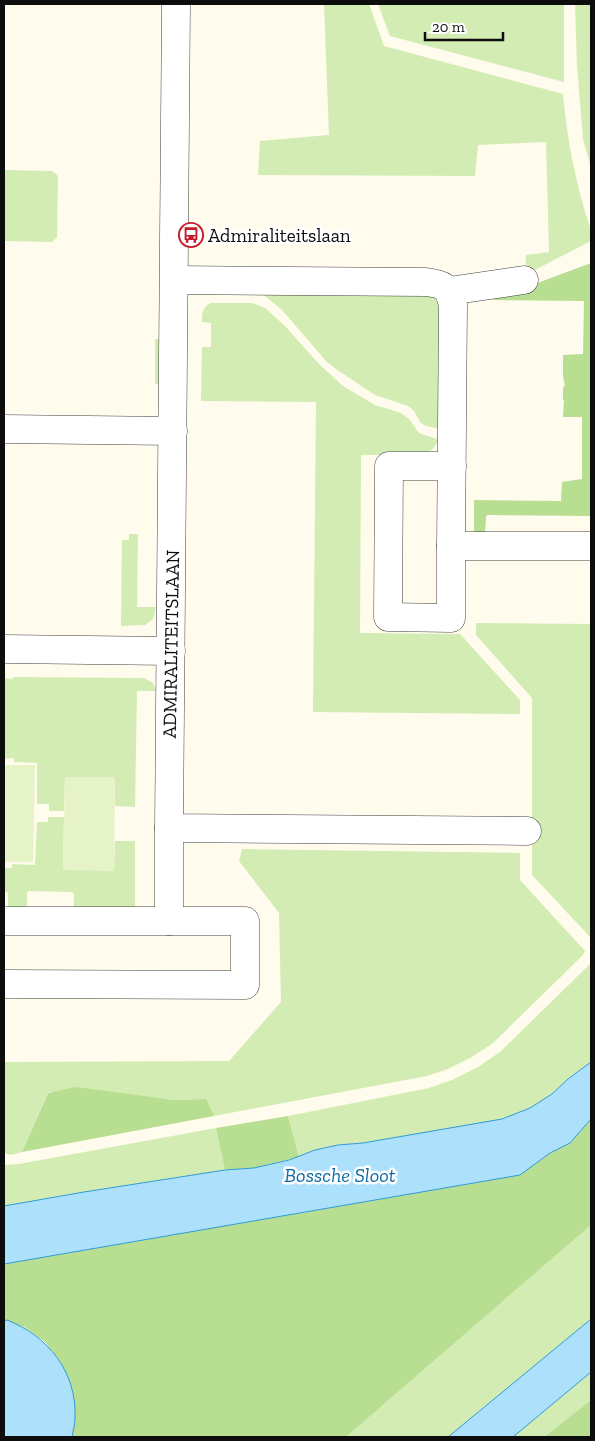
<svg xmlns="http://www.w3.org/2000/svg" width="595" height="1441" font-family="'Zilla Slab',serif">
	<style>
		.green { fill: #d3ecb3 }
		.forest { fill: #b7de91 }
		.pitch { fill: #e5f3c6 }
		.water { fill: #ade1fb; stroke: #2e9bd7 }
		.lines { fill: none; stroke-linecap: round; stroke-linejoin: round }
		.minor-casing { stroke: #404040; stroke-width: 29 }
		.minor { stroke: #fff; stroke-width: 28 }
		.labels { text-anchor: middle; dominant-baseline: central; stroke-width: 5; stroke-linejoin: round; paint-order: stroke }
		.poi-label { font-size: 19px; fill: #0d0d0d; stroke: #fff; text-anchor: start }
		.street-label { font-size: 19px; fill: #0d0d0d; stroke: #fff }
		.water-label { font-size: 20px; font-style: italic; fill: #0d6ba8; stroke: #fff }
	</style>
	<rect width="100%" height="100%" fill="#fffbed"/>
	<g class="green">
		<path d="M324 4H369L384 46 563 94C567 140 576 186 591 230V241L525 275 526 255 549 252 546 142 478 145 475 176 258 175 260 141 329 135Z"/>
		<polygon points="378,4 564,4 564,82 390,36"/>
		<polygon points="575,4 591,4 591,168 583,139 577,66"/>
		<polygon points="4,170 52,171 58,176 57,237 52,242 4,241"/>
		<polygon points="260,292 419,292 434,297 440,306 440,429 426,426 421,423 414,411 408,406 375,395 336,369 327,362 282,310"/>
		<path d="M211 303H252L265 308 286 327 319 364 343 386 375 405 401 413 409 419 419 433 439 440 432 450 419 455H361L360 633 460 634 520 700V714L313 712 316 402 201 401 202 347H211V323L202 322C202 313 202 307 211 303Z"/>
		<polygon points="155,339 164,339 163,383 156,384 155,383"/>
		<polygon points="129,534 138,534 137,607 156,607 153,619 145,625 121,626 122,540 129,540"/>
		<polygon points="476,623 591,624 591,938 532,875 532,698 476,635"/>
		<polygon points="13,677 144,678 153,683 156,691 137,691 135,807 115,806 115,777 65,777 64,811 49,811 49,804 37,804 37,763 14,762 14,758 4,759 4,678 13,679"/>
		<polygon points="48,817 64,817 63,869 114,871 115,841 135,841 135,911 74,909 74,894 72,892 29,891 27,893 27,909 8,909 8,893 4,891 4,868 12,868 12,864 35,865 37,822 48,822"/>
		<polygon points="242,849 520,853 520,880 585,951 583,955 493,1043 472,1057 448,1069 427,1076 214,1116 205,1099 174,1100 48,1092 22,1152 11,1155 4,1153 4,1062 229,1061 281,1002 279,913 239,861"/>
		<polygon points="591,963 591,1062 568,1079 552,1094 530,1108 512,1116 487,1122 363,1143 338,1145 315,1150 299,1157 288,1116 429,1088 452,1080 478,1067 500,1052"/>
		<polygon points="216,1128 225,1170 84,1192 4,1206 4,1165 19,1164"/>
		<polygon points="591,1225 591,1319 448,1437 346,1437"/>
		<polygon points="591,1372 591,1400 544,1437 513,1437"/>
	</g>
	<g class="forest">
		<polygon points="591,263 591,516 488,515 486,516 485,533 474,532 474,500 561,501 562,482 582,479 582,417 563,417 564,400 563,400 563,387 565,386 563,376 563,355 583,354 584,301 492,300"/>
		<polygon points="76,1087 174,1100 206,1099 214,1116 22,1152 48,1093"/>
		<polygon points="288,1116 299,1157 254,1168 225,1170 216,1128"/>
		<polygon points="591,1119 591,1225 346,1437 72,1437 75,1418 61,1363 45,1342 24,1327 4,1321 4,1264 520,1175 550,1153 570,1143"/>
		<polygon points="591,1400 591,1437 544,1437"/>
	</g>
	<g class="pitch">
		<polygon points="4,765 35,765 33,862 4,862"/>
		<polygon points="65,777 115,777 114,871 63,870"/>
	</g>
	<g class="water">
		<polygon points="591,1062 591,1119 570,1143 550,1153 520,1175 4,1264 4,1206 84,1192 225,1170 254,1168 289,1160 315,1150 338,1145 363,1143 502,1119 530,1108 552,1094 568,1079"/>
		<polygon points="591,1319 591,1372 513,1437 448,1437"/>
		<path d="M7 1320C48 1336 77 1372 75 1418 75 1424 73 1431 72 1437H4V1321Z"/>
	</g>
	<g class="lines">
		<defs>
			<g id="minor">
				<polyline points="176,4 169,828 527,831"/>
				<path d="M175 280 426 282C445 285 448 286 453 305L451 546H591"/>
				<polyline points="449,291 524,280"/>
				<polyline points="4,429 173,431"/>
				<polyline points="451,546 451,618 388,617 389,466 452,466"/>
				<polyline points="4,649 171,651"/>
				<polyline points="169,828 169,921"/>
				<polyline points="4,921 245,921 245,985 4,984"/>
			</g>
		</defs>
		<use href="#minor" class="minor-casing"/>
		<use href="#minor" class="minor"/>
	</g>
	<defs>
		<symbol id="bus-ring" viewBox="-11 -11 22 22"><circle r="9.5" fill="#fff" stroke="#c71a2a" stroke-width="1.5"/><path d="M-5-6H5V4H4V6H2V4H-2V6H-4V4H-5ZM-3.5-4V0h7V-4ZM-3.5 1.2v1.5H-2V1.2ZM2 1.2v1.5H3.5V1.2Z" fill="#c71a2a"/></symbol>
	</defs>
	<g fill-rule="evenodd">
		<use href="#bus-ring" x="177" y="221" width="28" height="28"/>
	</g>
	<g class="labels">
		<g class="poi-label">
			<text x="208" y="235">Admiraliteitslaan</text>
		</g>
		<g class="street-label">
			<text transform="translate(171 644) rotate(-89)">ADMIRALITEITSLAAN</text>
		</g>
		<g class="water-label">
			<text x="340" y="1175">Bossche Sloot</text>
		</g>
	</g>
	<rect width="595" height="1441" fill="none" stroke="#0d0d0d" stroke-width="10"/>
	<path d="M425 32v8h78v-8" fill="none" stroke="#0d0d0d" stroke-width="2.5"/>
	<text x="432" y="32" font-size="15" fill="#0d0d0d" stroke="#ffffff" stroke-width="4" paint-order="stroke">20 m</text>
</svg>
